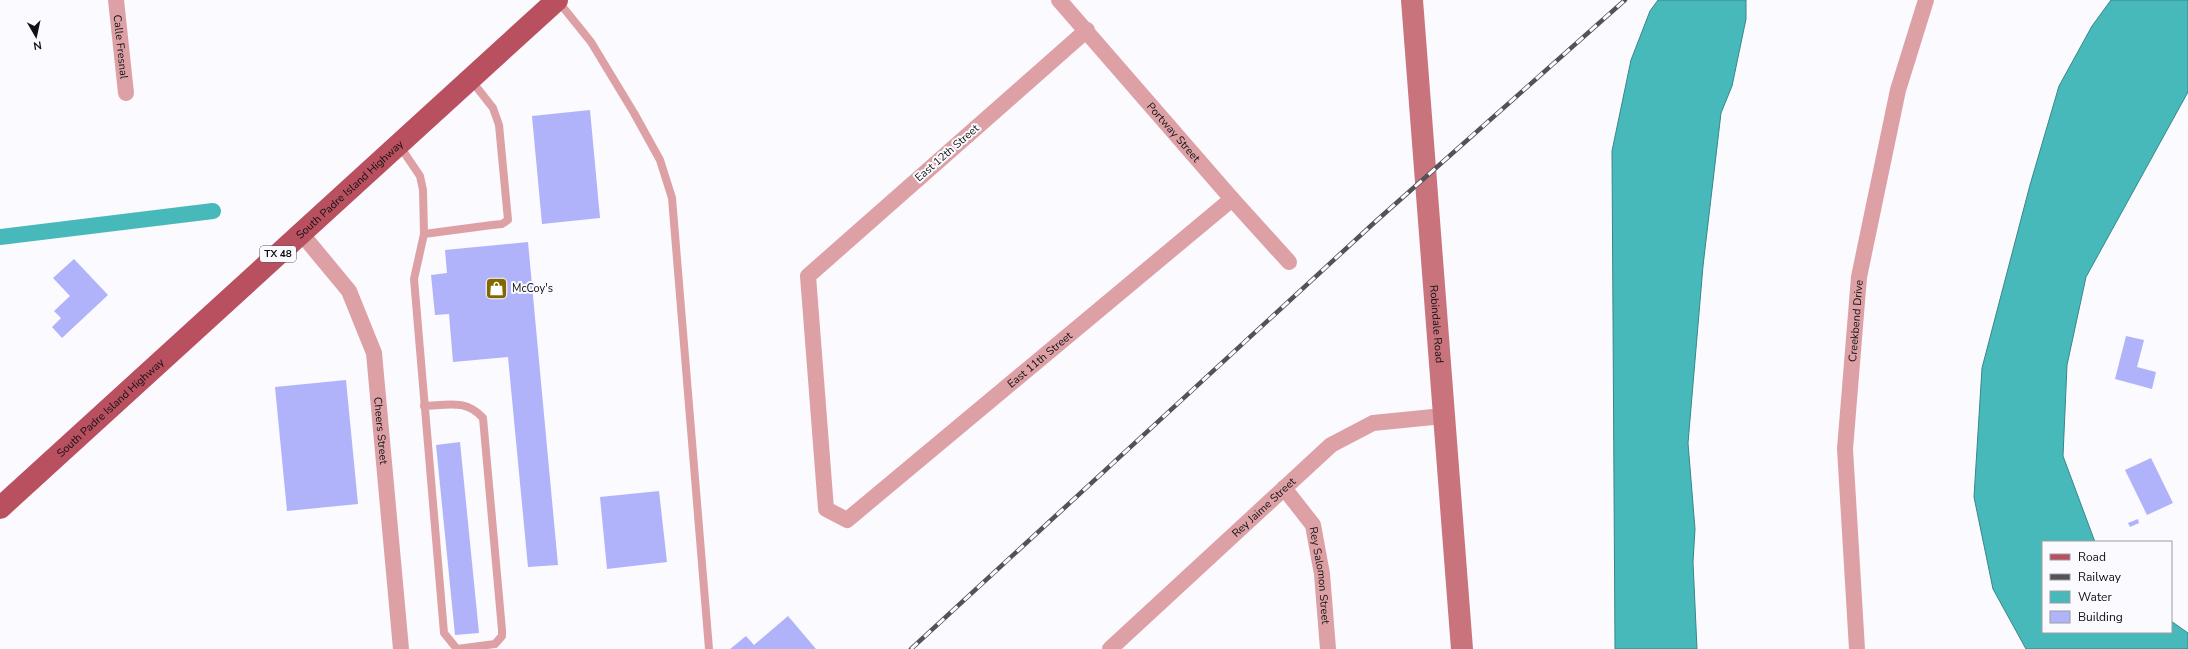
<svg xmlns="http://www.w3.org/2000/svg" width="2188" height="649" font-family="'Nunito Sans',sans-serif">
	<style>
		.water { fill: #48b9ba; stroke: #388788 }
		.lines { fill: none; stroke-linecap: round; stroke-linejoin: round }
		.canal { stroke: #48b9ba; stroke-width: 16 }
		.building { fill: #b1b3fa }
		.lane { stroke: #dda1a5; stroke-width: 8 }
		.street { stroke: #dda1a5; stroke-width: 16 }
		.secondary { stroke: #c9737c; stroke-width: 22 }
		.primary { stroke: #b9505f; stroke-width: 22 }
		.rail-casing { stroke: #535356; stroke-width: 4.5 }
		.rail { stroke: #fafaff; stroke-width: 3; stroke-dasharray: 9; stroke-linecap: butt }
		.labels { text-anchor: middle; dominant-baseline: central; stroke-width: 4; stroke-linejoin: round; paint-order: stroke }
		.shield { fill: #fafaff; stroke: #57575a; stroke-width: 1 }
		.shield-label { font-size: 10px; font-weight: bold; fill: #111113 }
		.street-label { font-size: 11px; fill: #111113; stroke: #fafaff }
		.poi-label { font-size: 11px; fill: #111113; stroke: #fafaff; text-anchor: start }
	</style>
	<rect width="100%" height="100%" fill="#fafaff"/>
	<g class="water">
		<polygon points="1658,0 1746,0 1746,19 1732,86 1721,113 1703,266 1688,443 1695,529 1693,562 1697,649 1615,649 1612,151 1631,60 1650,11"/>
		<polygon points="2111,0 2188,0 2188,92 2086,277 2067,365 2063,456 2095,542 2043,542 2043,632 2171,632 2171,621 2188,633 2188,649 2026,649 1993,589 1974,497 1982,368 2030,185 2059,86 2092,26"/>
	</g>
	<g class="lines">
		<polyline class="canal" points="0,237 213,211"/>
	</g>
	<g class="building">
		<polygon points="590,110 600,218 542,224 532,116"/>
		<polygon points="528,242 558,565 528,567 508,357 453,362 449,314 435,315 431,275 447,273 445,250"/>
		<polygon points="74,259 108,295 62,338 52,327 61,318 54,311 70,296 53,278"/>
		<polygon points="2126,336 2144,340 2137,367 2156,372 2152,389 2115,379"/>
		<polygon points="346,380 358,504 287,511 275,387"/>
		<polygon points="460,442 479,633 455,635 436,445"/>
		<polygon points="2151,458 2173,503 2147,515 2125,470"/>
		<polygon points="659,491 667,562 607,569 600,497"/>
		<polygon points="2138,519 2139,523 2130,527 2128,523"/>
		<polygon points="788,616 816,649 730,649 746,636 754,645"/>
	</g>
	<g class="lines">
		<g class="lane">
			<polyline points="558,1 591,42 634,113 660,160 672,198 709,649"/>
			<path d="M399 145 420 176 423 190 424 234 414 279 444 633 457 649 495 644 502 636V630L483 418C466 399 448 405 424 406"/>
			<polyline points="424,234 492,225 502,224 508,220 499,125 493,108 471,80"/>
		</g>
		<g class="street">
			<path id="s1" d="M116 0 126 93"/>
			<path id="s2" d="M1059 0 1232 199 1289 262"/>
			<path id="s3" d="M1087 30 808 276 826 509 847 520 1232 199"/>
			<path id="s4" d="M301 233 349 291 374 353 401 649"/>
			<path id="s5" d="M1284 488 1313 525 1322 574 1328 649"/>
			<path id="s6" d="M1110 649 1331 445 1373 423 1443 416"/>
			<path id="s7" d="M1857 649 1845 449 1859 277 1898 90 1926 0"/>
		</g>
		<path class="secondary" id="s8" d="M1412 0 1462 649"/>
		<path class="primary" id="s9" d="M0 508 557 0"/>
		<defs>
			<polyline id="rail" points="911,649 1375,222 1625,0"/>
		</defs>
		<use href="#rail" class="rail-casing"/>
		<use href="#rail" class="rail"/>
	</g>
	<defs>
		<symbol id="shop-square" viewBox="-11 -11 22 22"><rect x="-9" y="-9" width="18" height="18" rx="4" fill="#846700" stroke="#fafaff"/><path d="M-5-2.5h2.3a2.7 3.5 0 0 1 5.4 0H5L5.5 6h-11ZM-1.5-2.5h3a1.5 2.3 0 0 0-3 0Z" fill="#fff"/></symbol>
	</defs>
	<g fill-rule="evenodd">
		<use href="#shop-square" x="484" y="276" width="25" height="25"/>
	</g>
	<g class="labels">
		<rect class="shield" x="260" y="246" width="36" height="16" rx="3"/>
		<g class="shield-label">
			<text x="278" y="254">TX 48</text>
		</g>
		<g class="street-label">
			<text stroke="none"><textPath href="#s1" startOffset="47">Calle Fresnal</textPath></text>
			<text stroke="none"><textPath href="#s2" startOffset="175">Portway Street</textPath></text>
			<text transform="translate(947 153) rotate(-41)">East 12th Street</text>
			<text stroke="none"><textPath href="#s9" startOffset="473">South Padre Island Highway</textPath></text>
			<text stroke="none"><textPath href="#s7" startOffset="329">Creekbend Drive</textPath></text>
			<text stroke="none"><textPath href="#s8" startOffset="325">Robindale Road</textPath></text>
			<text stroke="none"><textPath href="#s3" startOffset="880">East 11th Street</textPath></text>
			<text stroke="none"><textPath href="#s9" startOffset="149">South Padre Island Highway</textPath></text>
			<text stroke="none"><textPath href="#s4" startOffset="220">Cheers Street</textPath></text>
			<text stroke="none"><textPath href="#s6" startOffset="209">Rey Jaime Street</textPath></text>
			<text stroke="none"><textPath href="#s5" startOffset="98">Rey Salomon Street</textPath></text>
		</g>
		<g class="poi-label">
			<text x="512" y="288">McCoy's</text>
		</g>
	</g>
	<rect x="2042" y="541" width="130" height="92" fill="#fafaff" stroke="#9d9da1"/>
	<rect x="2050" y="554" width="20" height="6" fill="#b9505f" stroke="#9d9da1"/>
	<text x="2078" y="561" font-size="12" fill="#111113">Road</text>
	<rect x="2050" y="574" width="20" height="6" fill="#535356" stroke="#9d9da1"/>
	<text x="2078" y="581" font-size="12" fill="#111113">Railway</text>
	<rect x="2050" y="591" width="20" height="12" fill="#48b9ba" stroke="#9d9da1"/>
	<text x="2078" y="601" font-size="12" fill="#111113">Water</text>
	<rect x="2050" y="611" width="20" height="12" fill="#b1b3fa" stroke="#9d9da1"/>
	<text x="2078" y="621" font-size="12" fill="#111113">Building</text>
	<g transform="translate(36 36) rotate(171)" stroke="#fafaff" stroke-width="3" paint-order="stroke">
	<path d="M0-3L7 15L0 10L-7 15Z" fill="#111113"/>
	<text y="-6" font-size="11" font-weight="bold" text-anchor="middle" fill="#111113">N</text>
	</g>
</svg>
